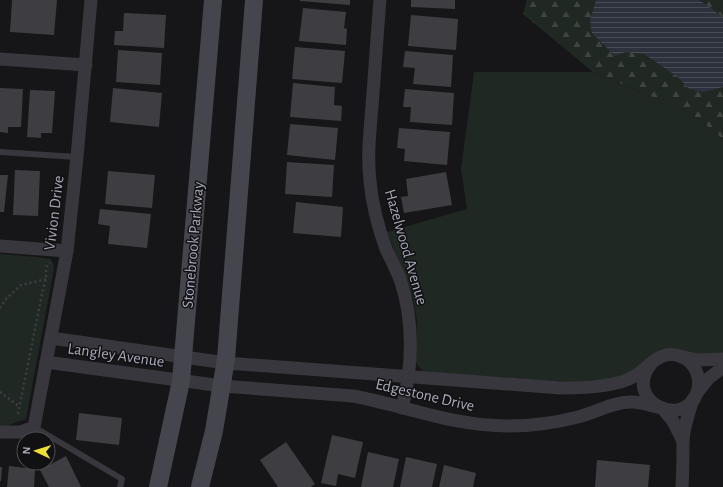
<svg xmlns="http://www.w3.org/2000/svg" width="723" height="487" font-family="'Alegreya Sans',sans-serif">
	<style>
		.forest { fill: url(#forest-firs) }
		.green { fill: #202823 }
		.water { fill: url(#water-rules) }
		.building { fill: #3e3d42 }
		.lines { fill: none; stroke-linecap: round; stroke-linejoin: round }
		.path { stroke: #3d3d44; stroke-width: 2.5; stroke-dasharray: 2 3; stroke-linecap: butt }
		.service { stroke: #38373d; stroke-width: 6 }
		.minor { stroke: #38373d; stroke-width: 13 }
		.secondary { stroke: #45454d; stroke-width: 18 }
		.labels { text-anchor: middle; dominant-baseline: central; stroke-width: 3; stroke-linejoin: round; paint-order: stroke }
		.street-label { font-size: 16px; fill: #a8a9b8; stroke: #111113 }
	</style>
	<defs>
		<pattern id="forest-firs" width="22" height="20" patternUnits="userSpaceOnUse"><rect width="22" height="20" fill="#202823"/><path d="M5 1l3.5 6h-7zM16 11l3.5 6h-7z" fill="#3e4441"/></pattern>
		<pattern id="water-rules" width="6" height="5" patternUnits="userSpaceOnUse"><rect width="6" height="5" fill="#2c313c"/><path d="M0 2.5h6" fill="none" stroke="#484c56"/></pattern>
	</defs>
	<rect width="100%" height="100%" fill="#161618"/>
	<polygon class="forest" points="527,0 723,0 723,139 689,112 593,72 523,14"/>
	<g class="green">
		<polygon points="474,72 593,72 689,112 723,139 723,354 703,358 674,350 627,376 615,379 569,382 423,372 416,363 417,320 412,295 387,232 467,209 461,169"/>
		<polygon points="0,254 37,257 50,259 53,263 54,269 26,419 6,426 0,426"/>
	</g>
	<polygon class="water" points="596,0 699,0 723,17 723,87 703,92 689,89 678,77 644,54 625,52 615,56 592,33 590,20"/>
	<g class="building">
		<polygon points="12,0 57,0 54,35 10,32"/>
		<polygon points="300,0 350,0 350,5 300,1"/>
		<polygon points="411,0 455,0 455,9 411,7"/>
		<polygon points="303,8 346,12 344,28 347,29 346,45 299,41"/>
		<polygon points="124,13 166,15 164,48 114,45 115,31 123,31"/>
		<polygon points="411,15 458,19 456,50 408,46"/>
		<polygon points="295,47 345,51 342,83 292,79"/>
		<polygon points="118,50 162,53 160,85 116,82"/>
		<polygon points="405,51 453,55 451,87 413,84 415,68 403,67"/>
		<polygon points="293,83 335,87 334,105 342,106 341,121 290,117"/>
		<polygon points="0,88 23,89 21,127 8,127 8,133 0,132"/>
		<polygon points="113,88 162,93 159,127 110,122"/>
		<polygon points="405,89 454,93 452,125 410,122 411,107 403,107"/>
		<polygon points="30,90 55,91 52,133 41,133 41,138 27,137"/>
		<polygon points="290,124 338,128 335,160 287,155"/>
		<polygon points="399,128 450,132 447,165 404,161 405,149 397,148"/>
		<polygon points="287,162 334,165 332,197 285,194"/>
		<polygon points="15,170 40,171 38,216 13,215"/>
		<polygon points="108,171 155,175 152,208 105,204"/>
		<polygon points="446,172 452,205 404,213 401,197 408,196 406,179"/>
		<polygon points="0,175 8,175 4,212 0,212"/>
		<polygon points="296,202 343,207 341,237 293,233"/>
		<polygon points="100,209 151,214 147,248 108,244 110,226 98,224"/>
		<polygon points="79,413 122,418 119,445 76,440"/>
		<polygon points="332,435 363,442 355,478 338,474 336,486 321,483"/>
		<polygon points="286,442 315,484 311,487 278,487 260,460"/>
		<polygon points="368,452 399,459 393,487 361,487"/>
		<polygon points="66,456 81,487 49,487 40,470"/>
		<polygon points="406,457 437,464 432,487 400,487"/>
		<polygon points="597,460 650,465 648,487 595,487"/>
		<polygon points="444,465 476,473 473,487 439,487"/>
		<polygon points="9,466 35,469 34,487 7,487"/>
		<polygon points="0,467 2,467 1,481 0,481"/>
	</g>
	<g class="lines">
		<g class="path">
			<polyline points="0,308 6,299 21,285 46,279"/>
			<polyline points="0,392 20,407"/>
			<polyline points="18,414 43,289 46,278 46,267 50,263"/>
		</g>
		<g class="service">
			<polyline points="0,152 77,157"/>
			<polyline points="34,427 122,479 120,487"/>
		</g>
		<g class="minor">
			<path d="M380 0C377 35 375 70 372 106 370 131 367 156 370 181 372 204 378 227 386 249 391 259 396 269 400 279 414 320 413 366 402 408"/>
			<polyline points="0,59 86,65"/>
			<polyline points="0,246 67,251"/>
			<path d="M51 338 226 363 561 388C581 388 616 387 633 377 645 371 653 358 666 355 675 353 685 357 691 363 697 370 700 379 698 389 688 432 621 402 651 364"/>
			<polyline points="683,357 698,360 723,359"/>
			<path d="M46 362 222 386 353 396C407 406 452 426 508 426 532 426 555 423 578 417 595 413 612 402 630 402 639 401 648 405 657 407"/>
			<polyline points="697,393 708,379 723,367"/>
			<polyline points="663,409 673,421 683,441"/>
			<polyline points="0,432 20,432 34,427 67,251 77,157 91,0"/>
			<path d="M682 487C683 472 683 457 683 442 683 429 689 412 693 399"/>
		</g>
		<g class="secondary">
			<polyline points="158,487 181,381 213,0"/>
			<polyline points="200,487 214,431 226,359 254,0"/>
		</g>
	</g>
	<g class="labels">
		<g class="street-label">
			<text transform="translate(54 213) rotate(-83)">Vivion Drive</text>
			<text transform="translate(193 245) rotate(-85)">Stonebrook Parkway</text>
			<text transform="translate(406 247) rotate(74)">Hazelwood Avenue</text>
			<text transform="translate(116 355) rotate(8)">Langley Avenue</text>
			<text transform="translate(425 395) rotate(13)">Edgestone Drive</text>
		</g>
	</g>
	<g transform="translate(36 451) rotate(274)"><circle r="19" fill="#111113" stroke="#4d4e55"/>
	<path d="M0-3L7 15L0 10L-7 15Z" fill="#f0e036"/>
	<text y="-6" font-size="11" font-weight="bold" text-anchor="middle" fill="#a8a9b8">N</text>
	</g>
</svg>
